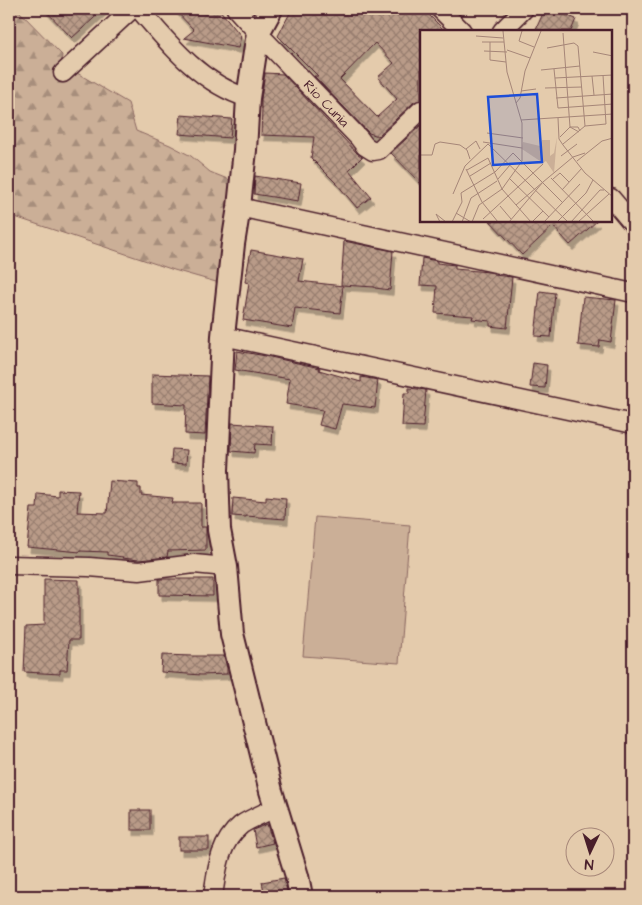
<svg xmlns="http://www.w3.org/2000/svg" width="642" height="905" font-family="'Architects Daughter',sans-serif">
	<style>
		.forest { fill: url(#forest-firs); stroke: #8a6761 }
		.green { fill: #cbaf97; stroke: #8a6761 }
		.building { fill: url(#building-cross-hatch); stroke: #4a1f2b; fill-rule: evenodd; filter: url(#shadow) }
		.lines { fill: none; stroke-linecap: round; stroke-linejoin: round }
		.minor-casing { stroke: #4a1f2b; stroke-width: 21 }
		.tertiary-casing { stroke: #4a1f2b; stroke-width: 26 }
		.minor { stroke: #e4cbac; stroke-width: 18 }
		.tertiary { stroke: #e4cbac; stroke-width: 22 }
		.labels { text-anchor: middle; dominant-baseline: central; stroke-width: 4; stroke-linejoin: round; paint-order: stroke }
		.street-label { font-size: 14px; fill: #4a1f2b; stroke: #e4cbac }
		.inset-road { fill: none; stroke: #a68678; stroke-width: 1 }
		.view { fill: #1d4ed8; fill-opacity: 0.15; stroke: #1d4ed8; stroke-width: 2.5 }
		.inset-edge { fill: none; stroke: #4a1f2b; stroke-width: 2.5 }
	</style>
	<defs>
		<pattern id="forest-firs" width="22" height="20" patternUnits="userSpaceOnUse" patternTransform="scale(1.25)"><rect width="22" height="20" fill="#cbaf97"/><path d="M5 1l3.5 6h-7zM16 11l3.5 6h-7z" fill="#a78e7b"/></pattern>
		<pattern id="building-cross-hatch" width="8" height="8" patternUnits="userSpaceOnUse" patternTransform="scale(1.25)"><rect width="8" height="8" fill="#b99b88"/><path d="M0 0l8 8M0 8l8-8" fill="none" stroke="#987e6f"/></pattern>
		<filter id="shadow"><feDropShadow dx="3" dy="5.5" stdDeviation="0" flood-color="#0004"/></filter>
	</defs>
	<rect width="100%" height="100%" fill="#e4cbac"/>
	<filter id="ink" filterUnits="userSpaceOnUse"><feTurbulence type="fractalNoise" baseFrequency=".02" numOctaves="2"/><feDisplacementMap in="SourceGraphic" scale="10" xChannelSelector="R" yChannelSelector="G"/><feConvolveMatrix kernelMatrix="1 2 1 2 8 2 1 2 1" color-interpolation-filters="sRGB"/></filter>
	<g filter="url(#ink)">
		<polygon class="forest" points="9,9 19,11 62,55 60,76 73,72 77,73 128,103 136,131 170,145 191,156 210,172 240,184 230,286 174,270 9,215"/>
		<polygon class="green" points="315,517 410,525 399,663 303,656"/>
		<g class="building">
			<polygon points="44,9 104,9 72,38"/>
			<polygon points="174,9 219,9 241,36 238,48 184,38 194,30"/>
			<path d="M292 9H423L445 31H421V100L414 102 378 136 369 133 314 76H318L278 36ZM375 43 394 63 378 77 397 99 377 117 340 79Z"/>
			<polygon points="545,9 552,9 576,19 571,31 535,31"/>
			<polygon points="265,73 283,74 357,153 362,157 349,170 371,197 357,208 337,184 311,158 314,137 261,135 262,108 261,108 261,99"/>
			<polygon points="181,115 232,119 230,138 179,134"/>
			<polygon points="421,125 421,184 391,153"/>
			<polygon points="255,176 301,183 298,201 254,194"/>
			<polygon points="490,221 597,221 570,245 553,226 522,255"/>
			<polygon points="344,241 393,251 390,290 375,288 375,287 341,285"/>
			<polygon points="251,250 303,259 299,281 343,286 340,313 295,308 292,328 243,320 249,283 245,282"/>
			<polygon points="422,258 437,261 437,263 455,265 455,269 489,272 494,273 494,275 512,277 507,328 490,326 490,321 472,319 473,316 435,313 437,286 420,285"/>
			<polygon points="540,291 555,293 551,337 535,336"/>
			<polygon points="583,297 616,300 611,342 600,340 599,347 578,345"/>
			<polygon points="237,351 266,356 320,368 319,370 361,382 361,377 378,380 375,408 342,404 335,429 319,425 323,410 286,404 290,379 235,370"/>
			<polygon points="533,363 547,365 545,388 530,387"/>
			<polygon points="152,374 208,376 205,435 185,434 186,405 152,403"/>
			<polygon points="409,388 426,390 423,427 402,426 404,393 409,393"/>
			<polygon points="232,423 273,426 272,445 255,444 254,453 231,451"/>
			<polygon points="172,449 187,450 186,464 171,463"/>
			<polygon points="110,481 138,483 138,488 141,488 141,495 173,498 172,503 201,503 201,527 206,527 206,550 168,551 167,557 139,560 122,558 123,557 107,555 107,552 80,551 80,552 27,547 31,508 37,508 38,494 58,496 58,490 79,491 77,512 107,513"/>
			<polygon points="266,496 286,498 285,519 246,516 246,517 232,516 233,498 266,501"/>
			<polygon points="44,579 79,580 79,640 69,640 67,670 60,670 60,674 24,672 26,626 44,625"/>
			<polygon points="159,579 213,579 213,596 159,595"/>
			<polygon points="162,655 192,656 224,656 227,668 227,674 201,675 161,672"/>
			<rect x="131" y="810" width="19" height="20"/>
			<polygon points="267,824 273,843 256,847 253,830"/>
			<rect x="179" y="837" width="30" height="13"/>
			<polygon points="284,878 288,896 265,896 262,882"/>
		</g>
		<g class="lines">
			<defs>
				<g id="minor">
					<path d="M139 9C169 44 201 84 248 98"/>
					<polyline points="236,9 258,33 359,138 365,146 373,151 379,150 421,110"/>
					<polyline points="440,9 462,31"/>
					<polyline points="502,31 524,9"/>
					<polyline points="63,73 132,9"/>
					<polyline points="611,198 633,224"/>
					<polyline points="239,207 633,293"/>
					<polyline points="223,336 633,424"/>
					<polyline points="9,565 89,567 139,571 194,564 226,567"/>
					<path d="M213 896C217 870 219 843 241 825 251 818 266 813 276 807"/>
				</g>
				<polyline id="tertiary" points="271,9 258,33 248,98 245,150 239,207 233,244 223,336 217,470 219,530 226,567 232,634 271,791 297,876 301,896"/>
			</defs>
			<use href="#minor" class="minor-casing"/>
			<use href="#tertiary" class="tertiary-casing"/>
			<use href="#minor" class="minor"/>
			<use href="#tertiary" class="tertiary"/>
		</g>
	</g>
	<g class="labels">
		<g class="street-label">
			<text transform="translate(326 104) rotate(46)">Río Cunia</text>
		</g>
	</g>
	<g transform="translate(420 30)">
		<rect width="192" height="192" fill="#e4cbac"/>
		<path d="M137 107 134 143 126 131 123 133 102 119 103 112 120 116 122 110H130V126L134 123Z" fill="#cbaf97"/>
		<path class="inset-road" d="M102 1 99 11 114 17M143 3 150 97H158L160 101M56 6 83 8M62 12H84M70 12V30L86 32M127 18 154 13 158 16 165 96 143 114M87 20 110 28M64 21 87 22M173 22 193 26M134 39 138 78 193 74M121 40 160 36M172 46 174 65M135 48 193 45M125 58 162 57M101 61 116 59M136 68 193 64M96 73 100 68 105 41 121 1M138 88 139 109 143 115 165 143 193 167M101 90 193 84M165 96 186 94 183 45M67 103 103 108M140 107 150 97 159 102M63 112 102 118M46 119 56 111 60 119M0 125H12L15 114 20 112 40 115 47 120 50 129M141 126 157 114M157 131 182 111 193 108M46 139 62 172 78 192M47 140 68 128 82 159 111 192M50 146 71 133M131 148 174 192M78 149 90 135M90 149 129 187M133 149 140 143 149 152M142 160 162 138M33 164 45 136 68 114 148 192M96 175 123 152M80 176 91 189M36 183 51 192M63 189 123 134M20 192 16 184 26 192M32 192 42 172 41 163 75 142 93 123 142 172M42 192 51 168 77 151M52 192 59 175 82 159 102 131V93L87 42 83 1M89 192 123 152 153 127 165 123M112 192 123 181M124 192 160 154M137 192 166 163 173 150M151 192 180 160H184M158 192 189 164"/>
		<path class="view" d="M117 64 122 132 73 135 68 67Z"/>
		<rect width="192" height="192" class="inset-edge"/>
	</g>
	<rect width="642" height="905" fill="none" stroke="#e4cbac" stroke-width="30"/>
	<rect x="15" y="15" width="612" height="875" fill="none" stroke="#4a1f2b" stroke-width="2" filter="url(#ink)"/>
	<g transform="translate(590 852) rotate(184)"><circle r="24" fill="#e4cbac" stroke="#a68678"/>
	<path d="M0-4L9 19L0 12L-9 19Z" fill="#4a1f2b"/>
	<text y="-8" font-size="14" font-weight="bold" text-anchor="middle" fill="#4a1f2b">N</text>
	</g>
</svg>
